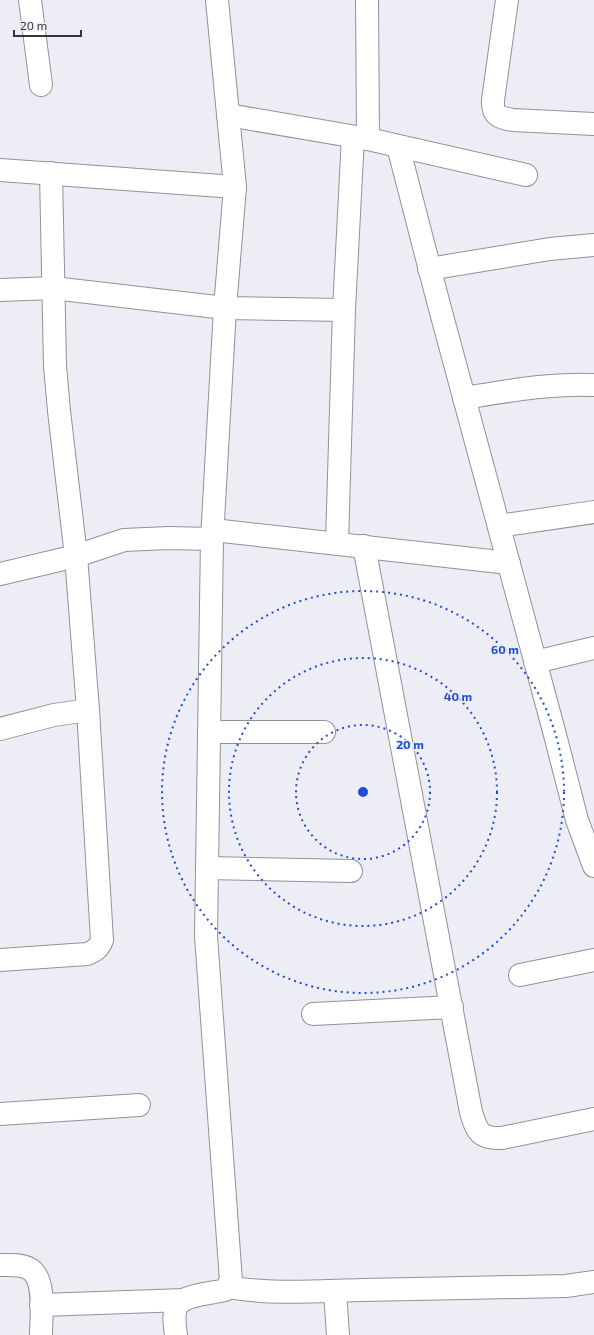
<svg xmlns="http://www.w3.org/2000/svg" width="594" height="1335" font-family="'Exo 2',sans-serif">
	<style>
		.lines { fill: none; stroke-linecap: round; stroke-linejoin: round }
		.street-casing { stroke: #919299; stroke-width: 24 }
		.secondary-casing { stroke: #919299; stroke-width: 24 }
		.street { stroke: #fff; stroke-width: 22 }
		.secondary { stroke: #fff; stroke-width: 22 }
		.ring { fill: none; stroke: #1d4ed8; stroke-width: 2; stroke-dasharray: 2 4 }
		.centre { fill: #1d4ed8; stroke: #edeef5; stroke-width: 2 }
		.ring-label { font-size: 12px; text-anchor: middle; font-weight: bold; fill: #1d4ed8; stroke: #edeef5; stroke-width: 3; stroke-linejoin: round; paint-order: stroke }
	</style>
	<rect width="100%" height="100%" fill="#edeef5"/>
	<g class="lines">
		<defs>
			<g id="street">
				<polyline points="30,0 41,85"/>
				<polyline points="367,0 368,139"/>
				<path d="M507 0 493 100C492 116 500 118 513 120L594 124"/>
				<polyline points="228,115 368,139 526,175"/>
				<polyline points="398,146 438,301 554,731 577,820 594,866"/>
				<polyline points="0,170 235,187"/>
				<polyline points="429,269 550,249 594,245"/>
				<polyline points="0,290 53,288 225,308 344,310"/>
				<path d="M464 398C508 391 550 383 594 385"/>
				<polyline points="499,526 594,512"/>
				<polyline points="213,530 509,563"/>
				<polyline points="337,543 344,310 353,137"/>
				<path d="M364 546 471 1112C477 1132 480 1139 502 1138L594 1119"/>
				<polyline points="535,662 594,648"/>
				<polyline points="0,729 54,715 88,710"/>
				<polyline points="209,732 324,732"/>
				<polyline points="207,868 351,871"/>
				<path d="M0 960 87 954C95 951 99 948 102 940L88 710 76 556 59 411 55 366 51 173"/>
				<polyline points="520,975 594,960"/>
				<polyline points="313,1014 452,1007"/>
				<polyline points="0,1114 139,1105"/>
				<path d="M0 1265C9 1265 20 1264 28 1268 47 1277 41 1317 41 1335"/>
				<path d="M228 1287C272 1295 318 1291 362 1290 430 1289 498 1287 566 1286L594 1282"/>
				<polyline points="335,1291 338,1335"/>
				<polyline points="41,1305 184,1300"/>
				<path d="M176 1335C175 1326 172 1313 178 1304 185 1295 214 1293 225 1290L231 1281 206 936 212 539"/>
			</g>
			<polyline id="secondary" points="0,574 76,556 124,540 169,538 212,539 225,308 235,187 217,0"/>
		</defs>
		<use href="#street" class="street-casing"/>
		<use href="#secondary" class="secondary-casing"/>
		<use href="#street" class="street"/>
		<use href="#secondary" class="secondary"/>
	</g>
	<g class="ring">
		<circle cx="363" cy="792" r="67"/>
		<circle cx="363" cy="792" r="134"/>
		<circle cx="363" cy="792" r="201"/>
	</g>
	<circle cx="363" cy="792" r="6" class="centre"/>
	<g class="ring-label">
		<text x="505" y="654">60 m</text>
		<text x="458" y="701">40 m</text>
		<text x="410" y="749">20 m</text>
	</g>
	<path d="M14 30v6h67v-6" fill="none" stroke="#363639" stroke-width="2"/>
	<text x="20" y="30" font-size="12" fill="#363639" stroke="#edeef5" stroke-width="3" paint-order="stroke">20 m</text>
</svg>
